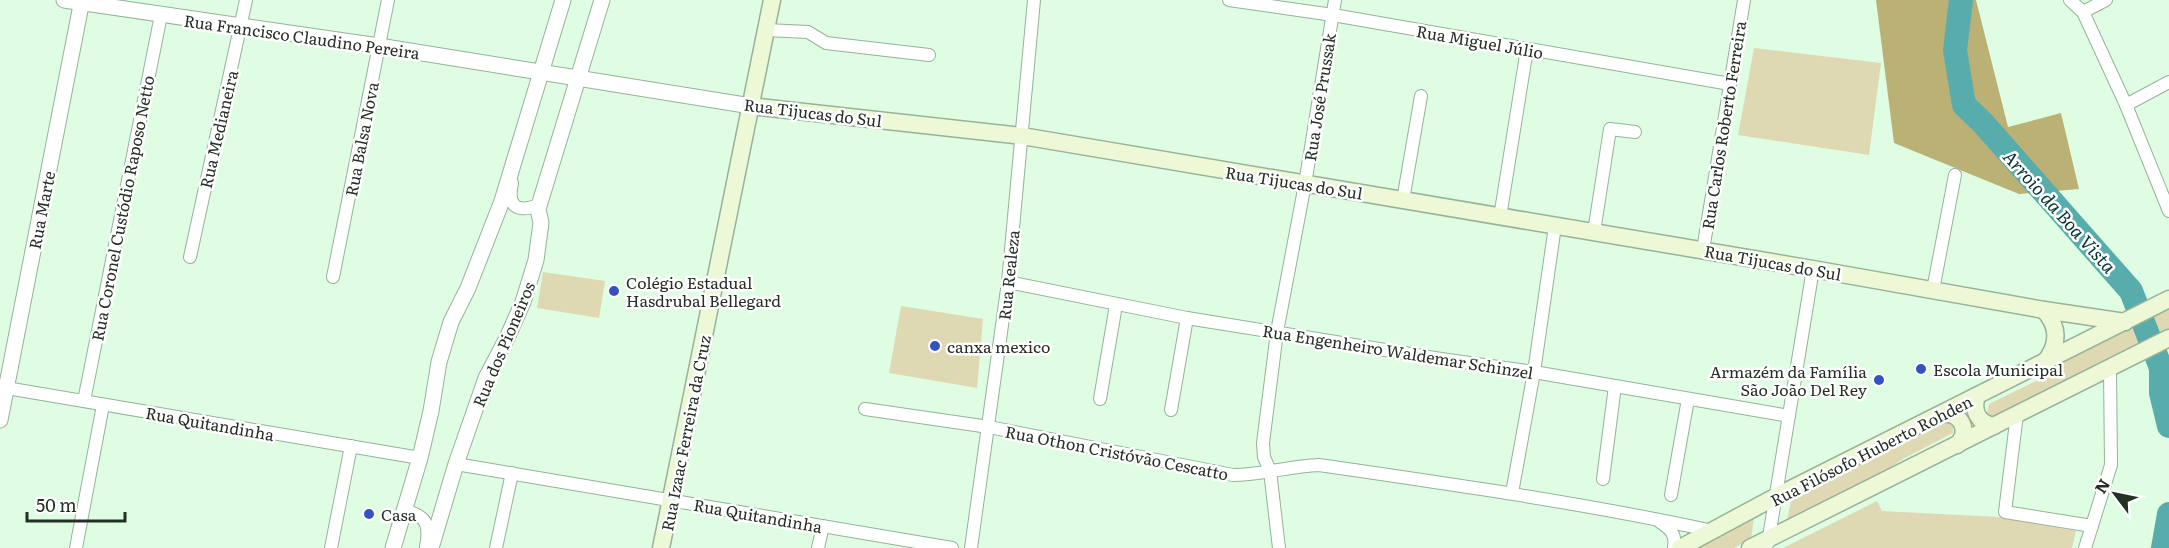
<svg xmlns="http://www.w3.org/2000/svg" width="2169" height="548" font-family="Literata,serif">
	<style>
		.green { fill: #dfd9b3 }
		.forest { fill: #bbb174 }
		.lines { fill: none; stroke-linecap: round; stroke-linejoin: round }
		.river { stroke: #57acac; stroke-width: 24 }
		.minor-casing { stroke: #96b299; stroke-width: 14 }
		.tertiary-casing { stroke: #96b299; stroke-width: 17 }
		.secondary-casing { stroke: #96b299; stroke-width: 19 }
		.minor { stroke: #fff; stroke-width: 12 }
		.tertiary { stroke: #fff; stroke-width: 15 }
		.secondary { stroke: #edf8d6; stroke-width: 16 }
		.poi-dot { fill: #3353c4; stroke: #fff; stroke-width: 2 }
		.labels { text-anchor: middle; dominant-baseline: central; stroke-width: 5; stroke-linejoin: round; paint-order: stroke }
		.street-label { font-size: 16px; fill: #242f25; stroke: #fff }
		.poi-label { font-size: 16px; fill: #242f25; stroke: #fff; text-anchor: start }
		.water-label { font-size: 18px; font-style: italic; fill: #073232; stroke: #fff }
	</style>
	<rect width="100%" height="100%" fill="#dffde2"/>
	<g class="green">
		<polygon points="1754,48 1881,63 1869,155 1738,135"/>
		<polygon points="543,272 605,281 599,318 537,308"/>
		<polygon points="901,306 983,319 977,388 889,373"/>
		<polygon points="2169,307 2169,329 1995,417 1987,413 1989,404 2038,380 2057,364"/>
		<polygon points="1947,422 1953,426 1953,433 1901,460 1877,477 1787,521 1791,500"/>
		<polygon points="1877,501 1882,511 1998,517 2076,531 2072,548 1783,548"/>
		<polygon points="1754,518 1751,539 1734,548 1695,548"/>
	</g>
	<polygon class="forest" points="1876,0 1976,0 2008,127 2061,113 2079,189 2019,194 1894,143"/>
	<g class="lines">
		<g class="river">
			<polyline points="1961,0 1955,50 1964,105 1982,122 2131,291 2161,368 2161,393 2169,426"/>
			<polyline points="2163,548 2169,514"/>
		</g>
		<defs>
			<g id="minor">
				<polyline points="1229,0 1333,15 1730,84"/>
				<polyline points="2070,0 2083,12 2126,105 2169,211"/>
				<polyline points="2083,12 2106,0"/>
				<polyline points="766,30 808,32 826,43 929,55"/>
				<polyline points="2126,105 2169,82"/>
				<path d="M512 183C507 207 517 213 539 205"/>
				<polyline points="1403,200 1421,96"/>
				<polyline points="1500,217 1527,49"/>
				<polyline points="1594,232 1610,129 1635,132"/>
				<polyline points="1703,250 1744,0"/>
				<polyline points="190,257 246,0"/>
				<polyline points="333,277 388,0"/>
				<polyline points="1008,282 1187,318 1441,359 1534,372 1789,416"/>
				<polyline points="1933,290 1955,175"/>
				<polyline points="0,387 420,458"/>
				<polyline points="1100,399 1116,305"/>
				<polyline points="84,401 161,15"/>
				<path d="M865 409 989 427 1233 475C1262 475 1290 466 1319 465 1451 484 1583 503 1713 531"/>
				<polyline points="1171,410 1187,318"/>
				<polyline points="2017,414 2005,512 2092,526"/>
				<polyline points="456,464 952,548"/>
				<polyline points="1603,479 1615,386"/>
				<polyline points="1512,493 1534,372 1555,226"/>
				<polyline points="1671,495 1688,399"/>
				<path d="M404 511C427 515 430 525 426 547"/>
				<path d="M1660 522C1671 529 1676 534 1674 548"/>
				<polyline points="1768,543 1813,269"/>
				<polyline points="76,548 103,405"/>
				<polyline points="331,548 351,446"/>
				<polyline points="496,548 512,473"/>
				<polyline points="818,548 823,526"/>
				<polyline points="971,548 1008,282 1034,0"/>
				<polyline points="1279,548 1270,471 1264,457 1263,443 1277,332 1305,184 1335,0"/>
				<polyline points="2085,548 2111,465 2110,368"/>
			</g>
			<g id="tertiary">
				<polyline points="64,0 379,46 751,106"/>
				<polyline points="0,420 82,0"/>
				<polyline points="393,548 420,458 431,411 439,362 451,322 468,288 502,201 563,0"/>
				<polyline points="431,548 456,464 486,378 507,338 523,302 536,260 541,223 538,209 602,0"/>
			</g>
			<g id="secondary">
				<polyline points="751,106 1022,136 1813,269 2044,310 2125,322"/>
				<path d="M2044 310C2059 327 2059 344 2045 362"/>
				<path d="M1977 396C1972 411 1978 423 1994 426"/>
				<path d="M1942 414C1961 412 1971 431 1957 445"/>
				<polyline points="661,548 772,0"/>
				<polyline points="1680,548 1775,497 2169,299"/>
				<polyline points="1750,548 2169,338"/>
			</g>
		</defs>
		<use href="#minor" class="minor-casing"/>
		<use href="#tertiary" class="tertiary-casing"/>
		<use href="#secondary" class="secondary-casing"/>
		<use href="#minor" class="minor"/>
		<use href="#tertiary" class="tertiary"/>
		<use href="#secondary" class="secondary"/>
	</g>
	<g class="poi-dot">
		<circle cx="614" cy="291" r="6"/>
		<circle cx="935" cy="346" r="6"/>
		<circle cx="1921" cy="369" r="6"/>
		<circle cx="1879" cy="380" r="6"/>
		<circle cx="369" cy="514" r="6"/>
	</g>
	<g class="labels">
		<g class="street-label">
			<text transform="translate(302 36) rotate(8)">Rua Francisco Claudino Pereira</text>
			<text transform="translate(1480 41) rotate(10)">Rua Miguel Júlio</text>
			<text transform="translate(1319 97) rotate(-81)">Rua José Prussak</text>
			<text transform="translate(813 112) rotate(7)">Rua Tijucas do Sul</text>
			<text transform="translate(1723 125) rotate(-81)">Rua Carlos Roberto Ferreira</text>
			<text transform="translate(218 129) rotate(-77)">Rua Medianeira</text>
			<text transform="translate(361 139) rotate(-79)">Rua Balsa Nova</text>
			<text transform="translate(1294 182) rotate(9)">Rua Tijucas do Sul</text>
			<text transform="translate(122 208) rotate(-79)">Rua Coronel Custódio Raposo Netto</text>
			<text transform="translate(41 210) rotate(-79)">Rua Marte</text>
			<text transform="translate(1773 262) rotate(10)">Rua Tijucas do Sul</text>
			<text transform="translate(1008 275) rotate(-84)">Rua Realeza</text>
			<text transform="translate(503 344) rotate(-67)">Rua dos Pioneiros</text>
			<text transform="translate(1398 351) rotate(9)">Rua Engenheiro Waldemar Schinzel</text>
			<text transform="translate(210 423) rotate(10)">Rua Quitandinha</text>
			<text transform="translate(685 433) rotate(-79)">Rua Izaac Ferreira da Cruz</text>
			<text transform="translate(1871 450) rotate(-27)">Rua Filósofo Huberto Rohden</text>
			<text transform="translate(1117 452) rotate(11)">Rua Othon Cristóvão Cescatto</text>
			<text transform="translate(758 515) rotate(10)">Rua Quitandinha</text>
		</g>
		<g class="poi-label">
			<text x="626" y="282">Colégio Estadual<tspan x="626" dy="18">Hasdrubal Bellegard</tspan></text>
			<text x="947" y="346">canxa mexico</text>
			<text x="1933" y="369">Escola Municipal</text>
			<text x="1867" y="371" text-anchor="end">Armazém da Família<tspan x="1867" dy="18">São João Del Rey</tspan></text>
			<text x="381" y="514">Casa</text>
		</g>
		<g class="water-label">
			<text transform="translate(2060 211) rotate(48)">Arroio da Boa Vista</text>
		</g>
	</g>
	<g transform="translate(2115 494) rotate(302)" stroke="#ffffff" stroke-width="4.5" paint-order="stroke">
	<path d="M0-4.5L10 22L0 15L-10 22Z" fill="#242f25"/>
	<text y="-9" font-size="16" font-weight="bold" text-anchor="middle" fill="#242f25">N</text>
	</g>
	<path d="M27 512v9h98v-9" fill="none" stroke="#242f25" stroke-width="3"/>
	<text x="36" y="512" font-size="18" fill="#242f25" stroke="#ffffff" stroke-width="4.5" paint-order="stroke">50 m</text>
</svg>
